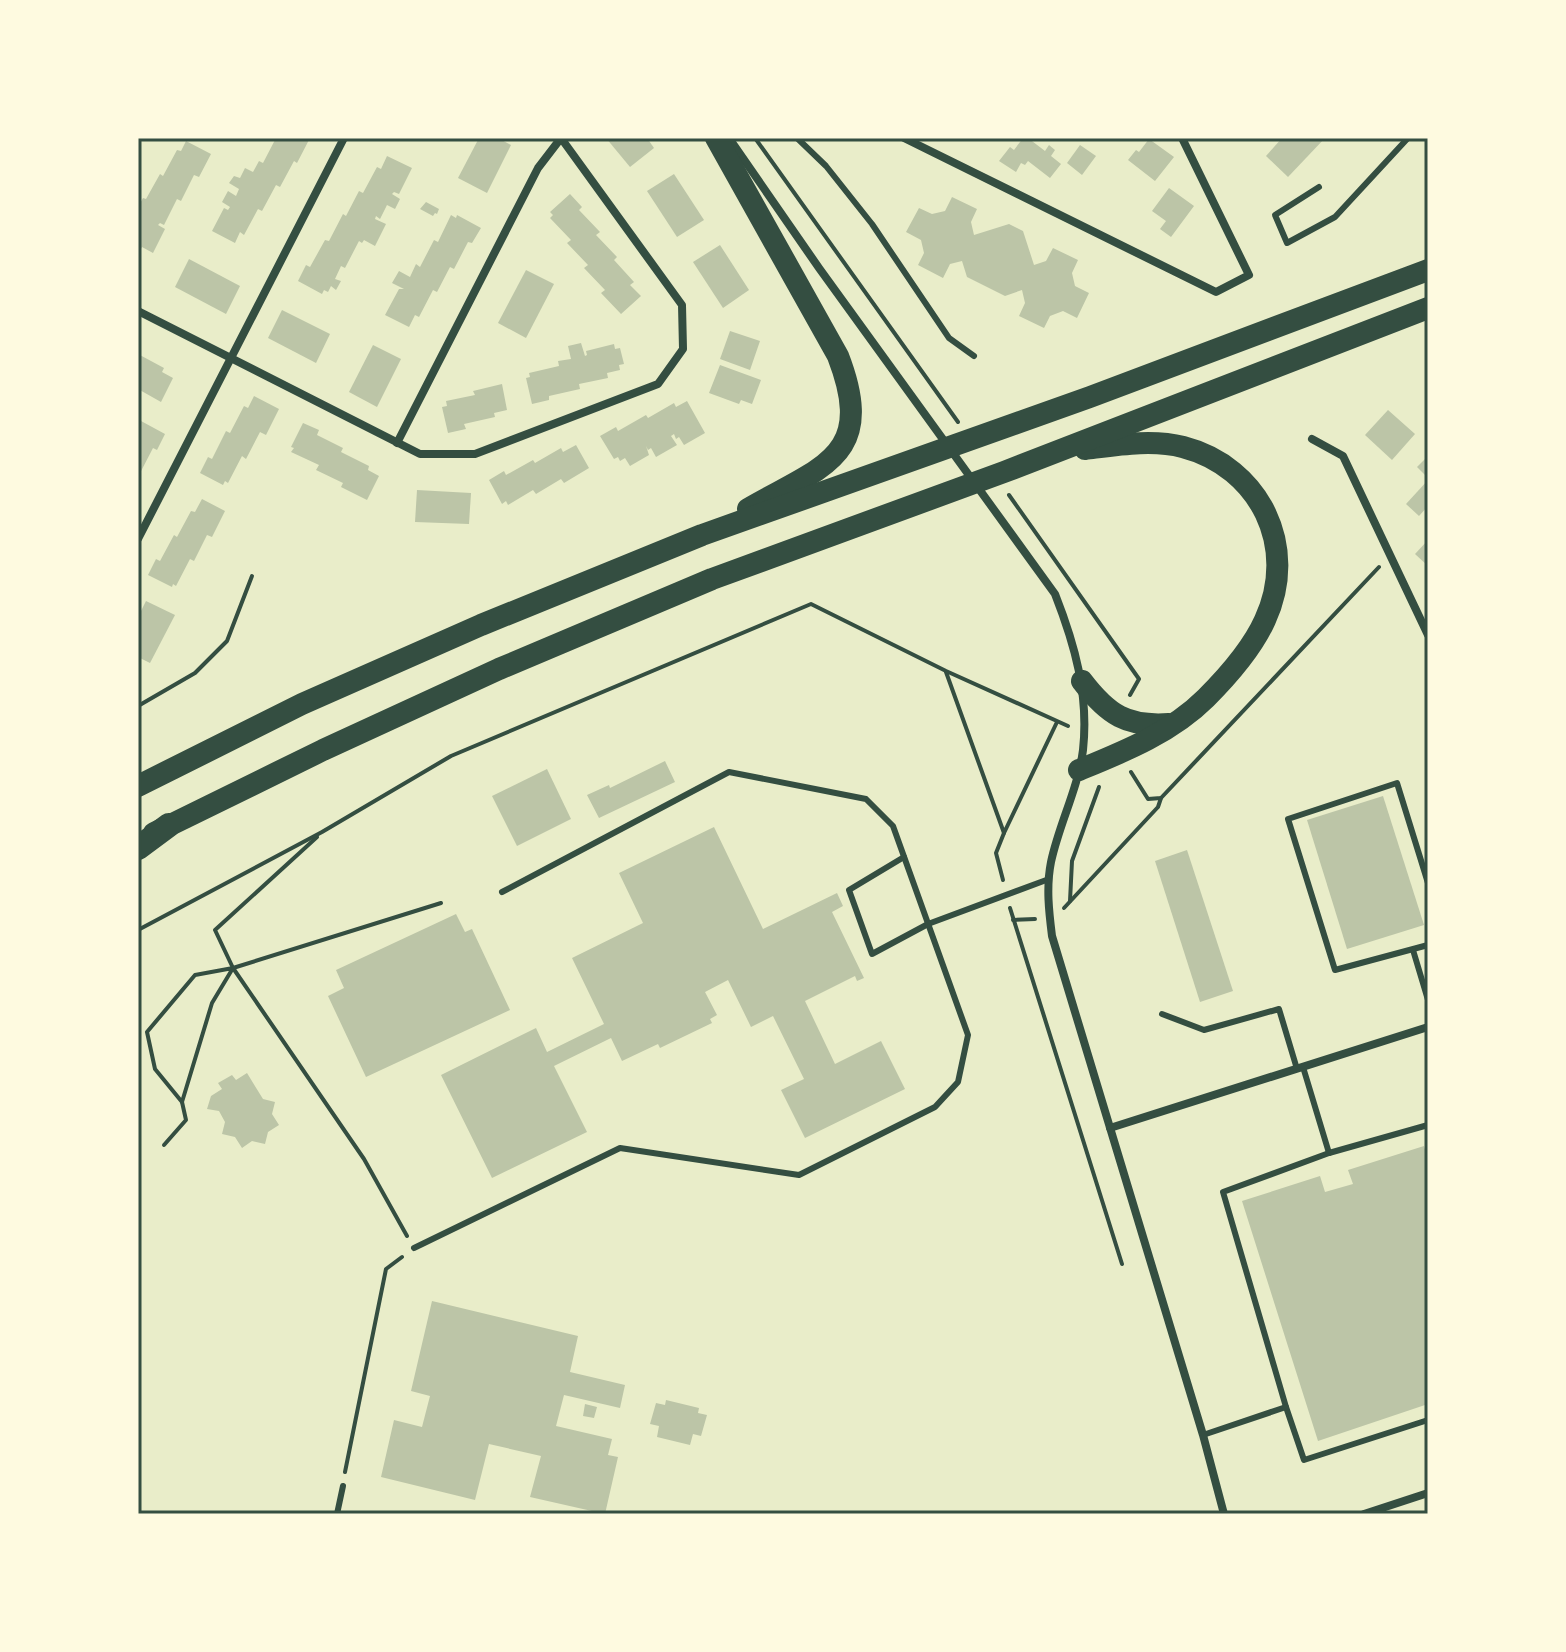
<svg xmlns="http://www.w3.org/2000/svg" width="1566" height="1652" font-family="Inter,sans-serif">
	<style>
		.building { fill: #bcc5a7 }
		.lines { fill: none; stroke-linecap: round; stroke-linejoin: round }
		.path { stroke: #344e41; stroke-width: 4 }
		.service { stroke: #344e41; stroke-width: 6 }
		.minor { stroke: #344e41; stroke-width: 8 }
		.trunk { stroke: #344e41; stroke-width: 22 }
		.motorway { stroke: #344e41; stroke-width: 24 }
		.neatline { fill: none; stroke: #344e41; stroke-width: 3 }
	</style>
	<rect width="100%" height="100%" fill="#e9edc9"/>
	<g class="building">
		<polygon points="276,138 310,138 297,163 294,161 280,187 276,185 262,211 258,209 244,235 240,232 235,243 212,231 224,208 228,210 230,207 222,202 228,191 236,196 239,189 229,183 234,176 240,178 245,168 253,172 259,161 263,163"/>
		<polygon points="479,138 498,138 511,145 487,193 458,178"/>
		<polygon points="606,138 647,138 654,148 630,167"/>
		<polygon points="1023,138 1028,138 1045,151 1049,145 1055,150 1051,156 1061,164 1050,178 1028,161 1025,165 1021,163 1016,172 999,161 1010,147 1014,150"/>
		<polygon points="1282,138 1325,138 1288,177 1266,156"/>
		<polygon points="1149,139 1174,157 1155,181 1128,160 1136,150 1139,152"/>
		<polygon points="186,141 211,154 199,177 194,175 181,201 177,199 164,225 160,223 158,225 165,229 153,253 142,247 138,254 138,207 143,198 146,199 160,174 163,176 177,150 181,151"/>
		<polygon points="1080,145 1096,156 1082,175 1067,163"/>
		<polygon points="387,156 412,168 399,194 394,192 392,194 400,199 395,209 387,205 380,219 376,216 375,219 386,224 375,246 364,240 362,243 359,241 345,268 341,266 335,279 341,281 336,290 331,286 328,292 324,290 322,294 298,281 306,265 310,267 325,240 329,241 343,214 346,216 359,191 363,193 377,167 381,169"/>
		<polygon points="674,174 704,220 677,237 647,191"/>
		<polygon points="1169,188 1194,206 1171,237 1160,229 1166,221 1152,211"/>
		<polygon points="570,194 582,207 579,210 600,232 596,235 617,257 614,260 634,282 630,285 641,296 621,314 601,293 605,290 584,268 588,265 567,243 571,240 550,218 553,215 550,212"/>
		<polygon points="952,197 977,209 971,222 974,235 1009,224 1023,231 1034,265 1046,261 1053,248 1078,260 1072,273 1075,286 1089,293 1077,318 1063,311 1050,316 1044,328 1019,316 1025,303 1022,290 1005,296 967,277 962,261 950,264 943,278 918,265 924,253 921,240 906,232 919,208 932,214 945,211"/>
		<polygon points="426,202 439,209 437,214 435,213 433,216 420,209"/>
		<polygon points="451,215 456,218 457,215 481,228 472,243 468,242 454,269 450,267 437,292 433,290 419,317 415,315 409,327 385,315 399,289 404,289 392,283 399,271 410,277 416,264 420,267 434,240 438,242"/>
		<polygon points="720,245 749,290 723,308 693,262"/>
		<polygon points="189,259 240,286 226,314 175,287"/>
		<polygon points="526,270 554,284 526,338 498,323"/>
		<polygon points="282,310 330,334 316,363 268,338"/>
		<polygon points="730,331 760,341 750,370 720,359"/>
		<polygon points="581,343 585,356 587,355 586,351 614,344 615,349 620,348 624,364 619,365 620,370 607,373 608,378 579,384 580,389 549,396 549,400 532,404 526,378 530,377 529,373 559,366 558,361 571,359 568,346"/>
		<polygon points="373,345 401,359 377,407 349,392"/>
		<polygon points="138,354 164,368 162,372 173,378 161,402 138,389 140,385 138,384"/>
		<polygon points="720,365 761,380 752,404 741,400 739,404 709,393"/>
		<polygon points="502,384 507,410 494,413 495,417 464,424 466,429 448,433 442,407 447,406 446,401 475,395 473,391"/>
		<polygon points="254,396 279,409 266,435 260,432 246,459 242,456 228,483 225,481 223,485 200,473 208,457 212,459 226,431 230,433 244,406 248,408"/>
		<polygon points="687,401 705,433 684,445 679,437 676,439 674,434 671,436 677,445 656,457 651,448 648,450 646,446 649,455 630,466 625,458 620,461 618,457 614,459 600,436 616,427 618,431 646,415 648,418 674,403 676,407"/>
		<polygon points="1388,410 1415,434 1392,460 1365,435"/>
		<polygon points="141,421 165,434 157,450 153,448 138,477 138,426"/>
		<polygon points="303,423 319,430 317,435 343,448 341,452 369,466 368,470 379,476 367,500 341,487 343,483 316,470 319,465 291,452 294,448 291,447"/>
		<polygon points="576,445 589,468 564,483 561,479 536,494 533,490 508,505 506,501 502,504 489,480 504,471 506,475 533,460 535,463 561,448 563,452"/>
		<polygon points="1428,456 1428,478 1417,467"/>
		<polygon points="1428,480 1428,506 1419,516 1406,504"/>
		<polygon points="417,490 471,493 469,524 415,522"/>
		<polygon points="202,499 225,511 212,537 207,535 194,561 190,559 176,586 173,584 172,587 148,575 156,559 160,561 174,535 177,537 191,511 195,512"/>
		<polygon points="1428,540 1428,566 1415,554"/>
		<polygon points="146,601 175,615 150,663 138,657 138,617"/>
		<polygon points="665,761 675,782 599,818 587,795 609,785 610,788"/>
		<polygon points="547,769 571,819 517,846 492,796"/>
		<polygon points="1383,796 1424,925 1347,949 1307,820"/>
		<polygon points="714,827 763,929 837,893 843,906 832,912 864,978 857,981 855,976 805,1001 835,1064 881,1041 905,1089 805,1138 781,1090 804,1079 773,1016 751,1027 728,980 705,992 717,1015 710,1019 712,1023 660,1048 658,1044 622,1061 611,1038 554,1066 587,1132 492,1178 441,1075 536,1028 547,1052 604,1024 572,958 643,923 619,873"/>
		<polygon points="1187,850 1233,991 1200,1002 1155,861"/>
		<polygon points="456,914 465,932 472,929 510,1010 366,1077 328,996 344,988 336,970"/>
		<polygon points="247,1073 263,1099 275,1102 272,1114 279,1125 268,1132 265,1144 252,1141 242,1148 235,1137 222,1134 225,1122 219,1111 207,1109 211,1096 222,1089 218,1083 232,1075 236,1080"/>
		<polygon points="1424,1146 1428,1160 1428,1404 1318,1441 1242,1201 1320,1176 1325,1192 1353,1184 1348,1170"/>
		<polygon points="432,1301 578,1336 570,1372 625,1385 620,1408 564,1395 556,1426 612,1439 608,1455 618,1457 605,1514 530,1497 541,1456 489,1444 475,1500 381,1477 394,1420 422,1427 430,1396 411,1391"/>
		<polygon points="666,1400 699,1408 698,1413 707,1415 701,1436 693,1434 690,1445 657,1437 659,1426 650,1424 656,1403 665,1405"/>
		<polygon points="585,1404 597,1407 594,1418 583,1416"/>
	</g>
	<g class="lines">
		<g class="path">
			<polyline points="755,138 958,422"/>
			<polyline points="1009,495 1139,679 1130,695"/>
			<polyline points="946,672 1004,833 1057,722"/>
			<polyline points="138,706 195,673 227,641 252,576"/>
			<polyline points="1131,772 1148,799 1161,798 1379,567"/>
			<polyline points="317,837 215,930 233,968 364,1159 407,1236"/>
			<polyline points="1003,880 996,853 1004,833"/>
			<polyline points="1070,901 1072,861 1099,787"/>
			<polyline points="1010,908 1122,1264"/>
			<polyline points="1064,908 1158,807 1161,798"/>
			<polyline points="1013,920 1035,919"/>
			<polyline points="138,930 322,832 451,756 811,604 946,671 1068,726"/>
			<polygon points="233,968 212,1003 182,1102 155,1069 147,1032 195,975"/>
			<polyline points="233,968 441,903"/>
			<polyline points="164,1145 186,1120 182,1102"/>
			<polyline points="345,1472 386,1269 402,1257"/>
		</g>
		<g class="service">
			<polyline points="797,138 826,166 872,224 949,338 974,356"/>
			<polyline points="1319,187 1275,215 1287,243 1335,217 1408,138"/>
			<polyline points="904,857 849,890 872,954 928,924 1049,879"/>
			<polyline points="1428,883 1397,783 1288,819 1335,970 1428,945"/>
			<polyline points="1413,950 1428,1000"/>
			<polyline points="1162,1014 1204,1030 1279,1009 1297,1069"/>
			<polyline points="1303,1067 1329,1153"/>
			<polyline points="1428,1125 1329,1153 1223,1192 1286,1407 1304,1460 1428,1420"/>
			<polyline points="414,1248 620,1148 799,1175 935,1107 958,1082 968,1035 893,826 866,799 729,772 502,892"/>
			<polyline points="1203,1435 1286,1407"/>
			<polyline points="337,1514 343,1486"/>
		</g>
		<g class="minor">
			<path d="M729 138 819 268 1055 594C1075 645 1089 695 1083 750 1078 789 1059 824 1051 862 1046 887 1049 912 1052 936L1203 1435 1224 1514"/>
			<polyline points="904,138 1216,292 1249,275 1182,138"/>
			<polyline points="138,311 420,454 475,454 658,384 683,349 682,305 561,138"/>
			<polyline points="1312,439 1343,456 1428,635"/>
			<polyline points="397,443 538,168 561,138"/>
			<polyline points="138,539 344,138"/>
			<polyline points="1110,1128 1428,1027"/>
			<polyline points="1364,1514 1428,1493"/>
		</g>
		<g class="trunk">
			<path d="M716 138 838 356C877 457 822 466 748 509"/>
			<path d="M1082 681C1108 715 1127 727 1169 724"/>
			<path d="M1079 770C1123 752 1171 733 1206 698 1228 676 1252 649 1265 620 1299 547 1260 467 1183 447 1152 439 1117 445 1085 449"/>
			<polyline points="138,786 302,704 481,625 702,535 1090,397 1428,270"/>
			<polyline points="154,833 323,750 499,669 712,579 1004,472 1428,308"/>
		</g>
		<polyline class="motorway" points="138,848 169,825"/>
	</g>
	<rect width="1566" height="1652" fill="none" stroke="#fefae0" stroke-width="280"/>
	<rect x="140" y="140" width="1286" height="1372" class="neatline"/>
</svg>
